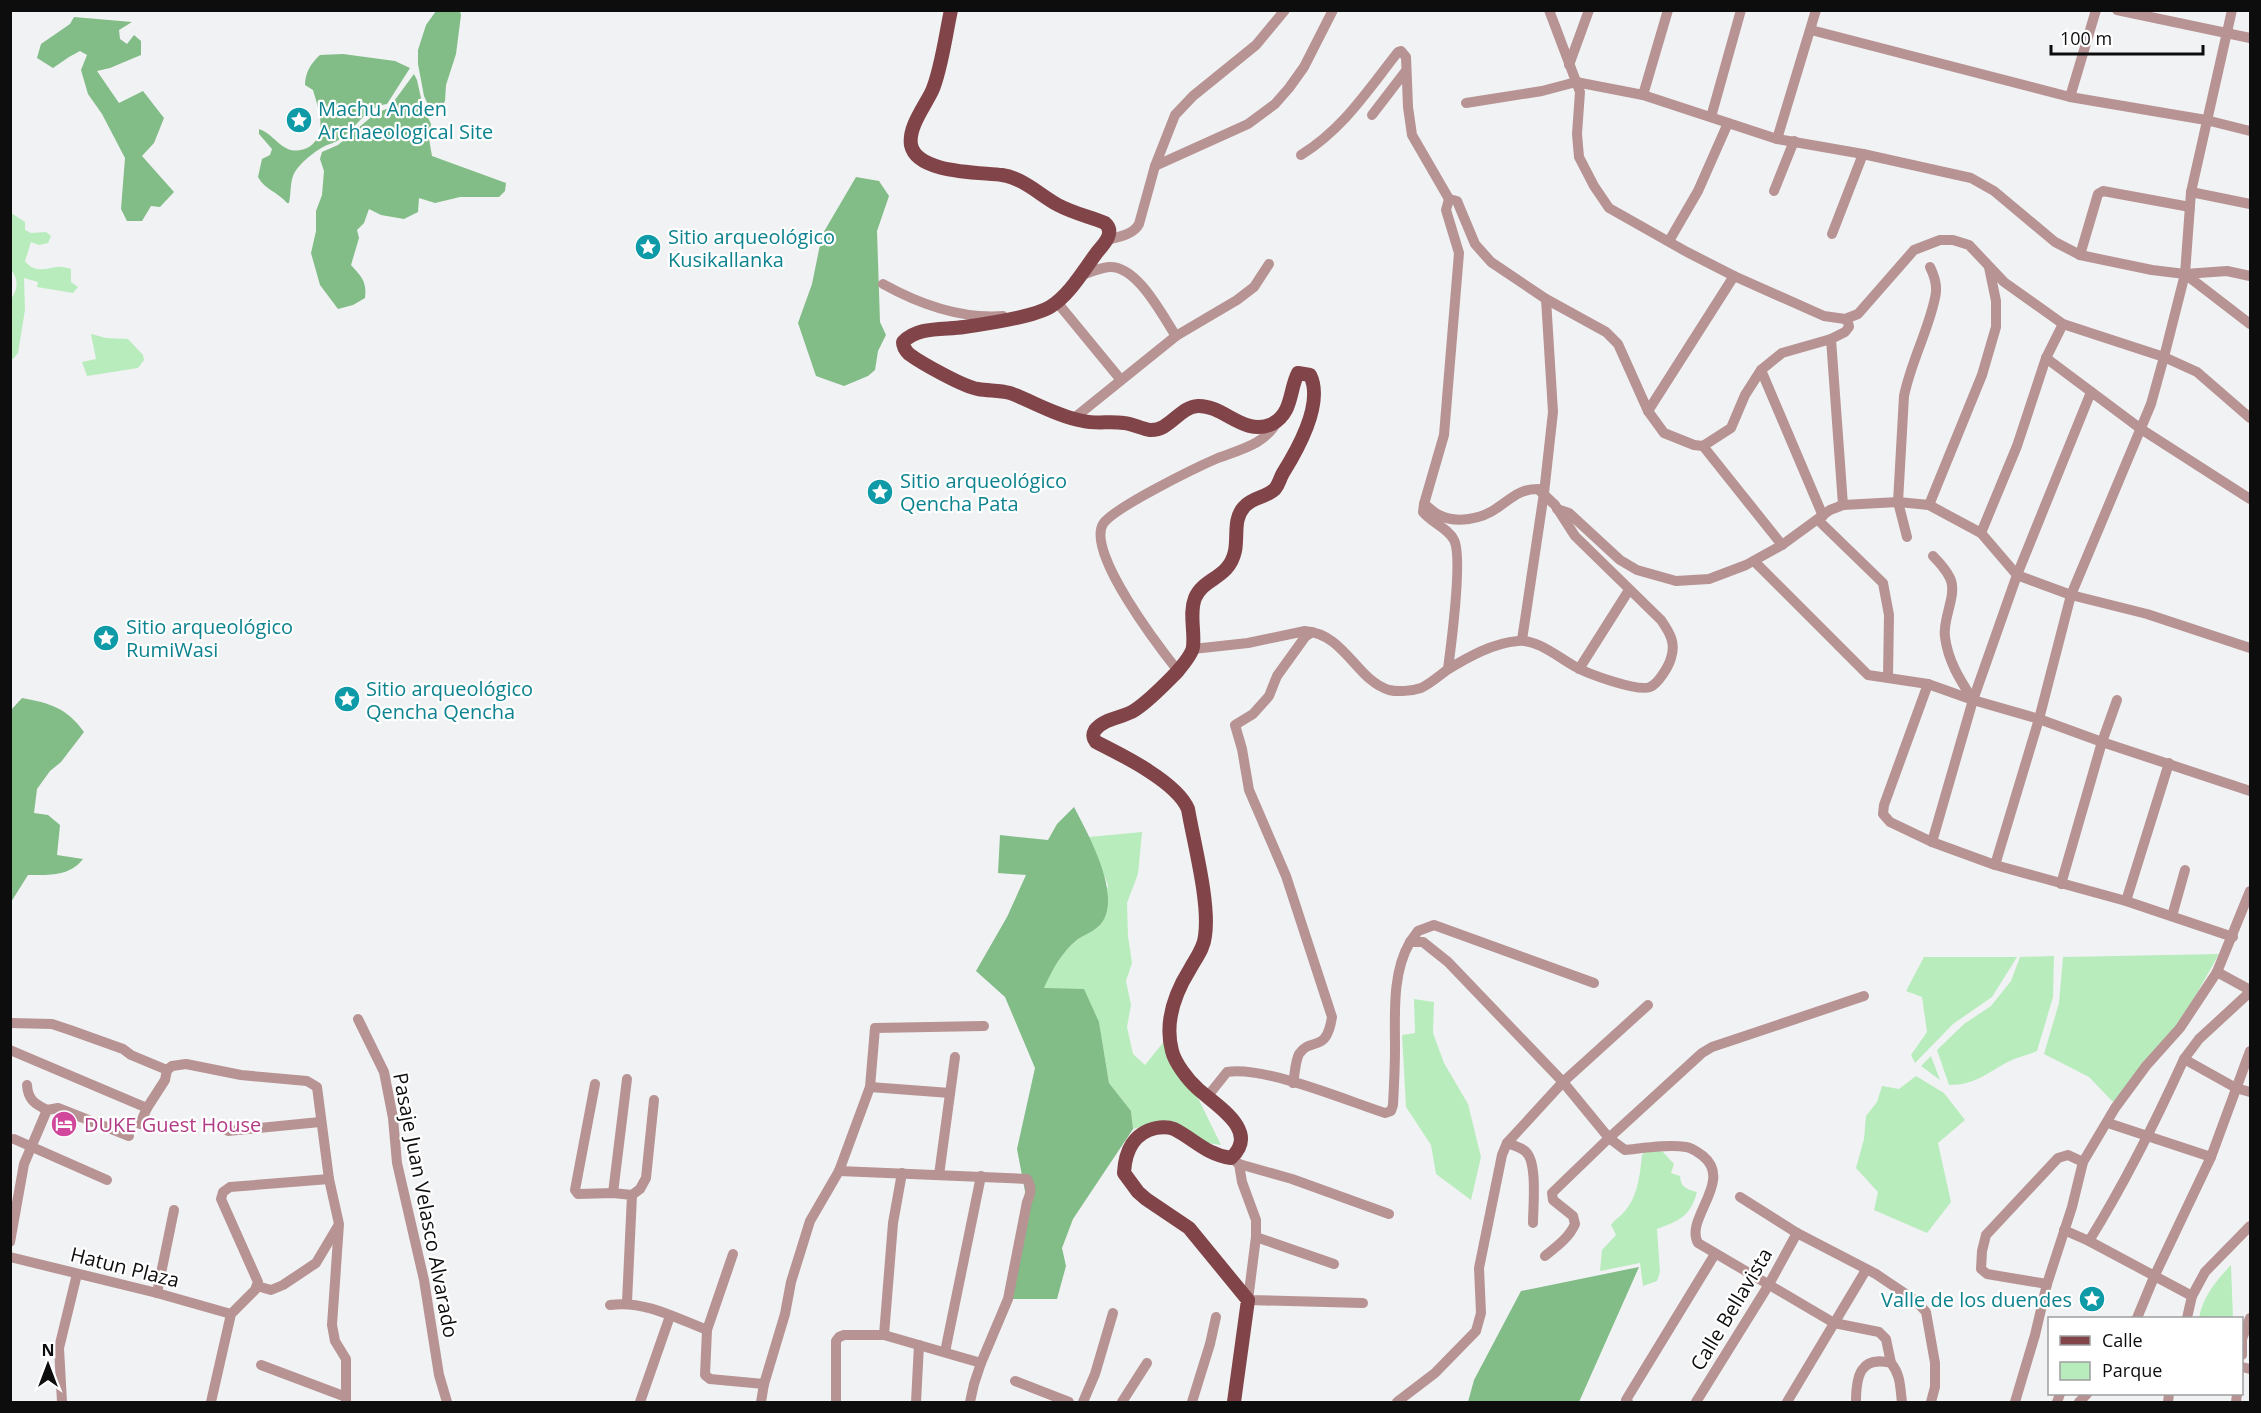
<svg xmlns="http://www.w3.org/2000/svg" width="2261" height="1413" font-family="'Open Sans',sans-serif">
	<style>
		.green { fill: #b9ecbd }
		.forest { fill: #82bc87 }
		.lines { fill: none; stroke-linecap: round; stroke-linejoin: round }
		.minor { stroke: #b79394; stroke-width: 10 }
		.major { stroke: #814449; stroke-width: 14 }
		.labels { text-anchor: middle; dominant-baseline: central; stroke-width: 4.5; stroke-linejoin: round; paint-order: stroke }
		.culture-label { font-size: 20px; fill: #0d838f; stroke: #fff; text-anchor: start }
		.hotel-label { font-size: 20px; fill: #b23c85; stroke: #fff; text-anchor: start }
		.street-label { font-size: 20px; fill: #0d0d0e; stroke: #fff }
	</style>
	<rect width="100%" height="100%" fill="#f1f2f4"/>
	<g class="green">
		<path d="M11 213 25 222V230L31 233 46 232 51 236 48 243 39 245 31 242 25 261C34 273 45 269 56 267 61 266 67 268 71 269V282L78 287 73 293 37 287 38 282 24 278 25 310 18 353 13 359H10V300C18 291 19 279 11 270Z"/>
		<polygon points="91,334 106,338 128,339 143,355 144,360 138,368 87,376 82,362 96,359"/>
		<polygon points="1142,832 1138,874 1127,903 1128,936 1132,963 1126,981 1131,1005 1127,1027 1133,1054 1145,1065 1166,1039 1172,1067 1199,1100 1221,1145 1207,1143 1157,1122 1133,1129 1131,1111 1109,1083 1099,1022 1043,988 1056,960 1078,939 1099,927 1108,885 1089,837"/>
		<polygon points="2219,954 2179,1025 2113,1102 2089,1077 2044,1054 2059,1003 2063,957"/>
		<path d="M2054 956 2053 997 2037 1051C2028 1055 2018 1057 2010 1061 1987 1072 1977 1085 1949 1085L1937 1050 1964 1024 1991 1006 2011 981 2020 957Z"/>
		<polygon points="1924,957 2017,957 1992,997 1953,1024 1915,1063 1911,1055 1927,1032 1922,997 1906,991"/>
		<polygon points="1414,999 1434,1002 1433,1033 1444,1063 1468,1104 1481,1157 1471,1200 1436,1174 1431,1145 1406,1107 1402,1035 1415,1033"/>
		<polygon points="1931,1056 1940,1080 1921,1066"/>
		<polygon points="1916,1076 1944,1093 1965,1120 1938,1143 1951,1202 1927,1233 1874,1210 1878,1192 1856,1168 1864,1139 1866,1116 1877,1102 1882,1086 1899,1089"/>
		<path d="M1655 1150 1663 1152 1674 1164 1671 1173 1680 1176C1681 1188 1687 1189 1697 1192 1690 1217 1680 1220 1657 1229L1660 1272 1657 1281 1643 1286 1640 1263 1600 1271 1602 1250 1616 1235 1611 1225C1615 1219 1620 1217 1625 1211 1638 1196 1640 1174 1642 1155L1646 1151Z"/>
		<path d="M2231 1265 2233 1318H2199C2203 1296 2216 1281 2231 1265Z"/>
	</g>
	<g class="forest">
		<polygon points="436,11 460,11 461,15 456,54 446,85 445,101 434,117 424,96 418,64 418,50 426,25"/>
		<polygon points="74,17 132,22 119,30 120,39 127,44 134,35 141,41 141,55 110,68 97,71 119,103 143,91 164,118 154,143 142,156 174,192 160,207 151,206 142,221 127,221 121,209 125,158 102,114 88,94 81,70 87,55 80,51 69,57 53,68 37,58 41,44 70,24"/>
		<path d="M343 54 395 61 410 68 387 104C365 107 357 128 340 139 335 143 328 144 323 147 314 152 297 165 293 176 290 184 291 195 289 203H287C278 192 265 190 258 177L262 159 270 155 272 149 259 134V129C271 133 276 143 286 148 293 152 302 151 309 147 329 134 318 108 313 90L305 85C305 73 311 63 320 55Z"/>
		<path d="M414 74 417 80 423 107 431 124 429 139 432 156 506 183 505 191 499 197H460L435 203 419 198 418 212 404 219 381 215 369 209 364 223 357 230 359 238 351 265C362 277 367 282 365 298L353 305 338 309 320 285 311 253 316 231V211L322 195 324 171 320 159 322 152 338 145 376 113 389 108Z"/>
		<polygon points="856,177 879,181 889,196 877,231 880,322 886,335 878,351 875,370 868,376 844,386 816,376 798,323 812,284 822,235"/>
		<path d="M22 698C50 703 67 708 84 732L61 762 50 771 37 789 34 813 48 815 60 825 57 855 83 859C69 877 48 875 28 875L11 902V710Z"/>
		<path d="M1074 807C1088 834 1126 901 1098 927 1092 932 1084 935 1078 939 1061 953 1053 968 1044 988L1084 989 1099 1022 1109 1083 1131 1111 1133 1129 1073 1219 1062 1248 1066 1266 1057 1299H1008L1027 1202 1017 1149 1035 1068 1005 997 976 971 1007 917 1026 875 998 873 1000 835 1048 840 1057 824Z"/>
		<polygon points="1639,1267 1579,1402 1468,1402 1474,1380 1521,1291"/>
	</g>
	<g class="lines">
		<g class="minor">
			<polyline points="2117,10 2250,38"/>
			<polyline points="1811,30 2070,97 2206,120 2250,131"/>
			<polyline points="1569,65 1589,10"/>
			<polyline points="1643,95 1668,10"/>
			<polyline points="2070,97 2096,10"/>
			<polyline points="1466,103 1542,91 1576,82 1643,95 1777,139 1863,154 1971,178 1994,191 2055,242 2080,255 2152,270 2185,274 2227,271 2250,276"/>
			<polyline points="1372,115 1405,72"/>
			<polyline points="1711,117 1741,10"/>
			<polyline points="1777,139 1816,10"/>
			<path d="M1301 155C1344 128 1367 91 1398 52L1401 51 1406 57 1408 107 1412 135 1449 199"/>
			<polyline points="1155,166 1248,124 1275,104 1289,88 1304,67 1333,10"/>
			<polyline points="1774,191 1794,141"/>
			<polyline points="2191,192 2250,204"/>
			<polyline points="1832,234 1863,154"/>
			<path d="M1107 240C1118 237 1133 235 1139 224L1155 166 1175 115 1193 96 1256 45 1285 10"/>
			<polyline points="1669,241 1698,191 1728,123"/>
			<polyline points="2080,255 2098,194 2103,191 2190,207"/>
			<polyline points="2185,274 2250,324"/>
			<path d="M1082 275C1090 272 1100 268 1109 267 1137 265 1162 315 1176 336"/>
			<path d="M883 284C919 304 961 319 1003 316"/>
			<polyline points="1056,301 1121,380"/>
			<polyline points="1845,319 1858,314 1914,250 1940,240 1953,240 1969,245 2004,282 2063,324 2164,357 2197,372 2250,418"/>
			<polyline points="1831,339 1843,505"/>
			<polyline points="2046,358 2141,429 2250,499"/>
			<polyline points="1761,370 1823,516"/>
			<polyline points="1648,411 1734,276"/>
			<polyline points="1073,419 1176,336 1237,300 1254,287 1269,264"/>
			<polyline points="1703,446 1782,545"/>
			<path d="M1424 504 1423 512C1432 523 1448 528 1454 540 1463 557 1451 646 1448 669"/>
			<polyline points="1929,505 1982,375 1996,327 1996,301 1989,267"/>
			<polyline points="1557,509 1569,513 1620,560 1637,570 1676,581 1709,579 1746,565 1782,545 1830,510 1843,505 1898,502 1929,505 1981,533 2017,575 2071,595 2147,614 2250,648"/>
			<polyline points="1818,520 1883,583 1889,615 1888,677"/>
			<polyline points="1981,533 2017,446 2046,358 2063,324"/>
			<path d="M1907 537 1898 502 1904 396C1911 362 1928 331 1935 298 1938 287 1935 277 1930 267"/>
			<path d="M1933 556C1939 562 1946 570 1950 578 1958 595 1942 618 1945 637 1948 661 1960 680 1973 700"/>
			<polyline points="1754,561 1868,675 1928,684 1973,700 2039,719 2102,742 2250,791"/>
			<polyline points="1522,640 1544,493 1553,412 1546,299"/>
			<path d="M1193 649 1248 643 1305 631C1345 634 1356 680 1389 690 1398 692 1412 691 1421 688 1430 684 1439 676 1447 670 1468 657 1493 643 1518 641 1538 639 1559 658 1576 667 1588 674 1638 692 1650 687 1658 684 1669 666 1671 658 1676 643 1670 633 1661 620L1575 536 1555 505 1538 489C1519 489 1512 498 1497 508 1482 519 1456 524 1439 515 1433 512 1429 507 1424 504L1444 435 1459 253 1446 210 1449 199 1457 201 1475 244 1491 262 1546 299 1606 332 1618 344 1648 411 1664 433 1694 445 1703 446 1731 428 1745 395 1761 370 1782 353 1831 339 1845 332 1849 327 1848 322 1845 319 1824 316 1734 276 1687 252 1609 208 1594 186 1579 157 1577 134 1580 92 1549 10"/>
			<polyline points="1579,669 1629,590"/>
			<path d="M1178 671C1159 647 1086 552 1103 524 1113 508 1197 467 1218 458 1242 449 1266 444 1278 420"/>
			<polyline points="1928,684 1884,805 1883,814 1890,822 1932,842 1995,865 2126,901 2233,937"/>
			<polyline points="1932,842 1973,700 2017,575 2091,392"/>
			<polyline points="1995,865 2039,719 2071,595 2151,404 2164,357 2185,274 2191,192 2232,10"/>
			<polyline points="2061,884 2102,742 2117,700"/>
			<polyline points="2126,901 2169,763"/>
			<polyline points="2172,916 2185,870"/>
			<polyline points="1410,942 1418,931 1434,925 1594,983"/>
			<polyline points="2217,972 2250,990"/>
			<polyline points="358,1019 384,1072 393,1118 397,1163 424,1280 439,1375 447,1402"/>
			<polyline points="10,1023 52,1024 70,1030 123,1049 131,1055 167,1070 172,1066 186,1064 241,1075 307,1081 317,1087 329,1179 339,1224 332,1325 335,1341 346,1359 346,1402"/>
			<polyline points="10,1050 147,1108"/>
			<polyline points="2184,1059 2199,1039 2250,992"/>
			<path d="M1293 1083C1295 1074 1295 1062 1299 1054 1311 1036 1326 1055 1332 1017L1286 876 1249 790 1242 749 1235 725 1253 714 1269 696 1277 676 1305 637 1312 632"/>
			<polyline points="595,1084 575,1190 578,1194 613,1193 632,1195 627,1302"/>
			<path d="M27 1085C28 1100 35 1104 47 1110"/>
			<polyline points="870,1087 950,1093"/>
			<path d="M1207 1097 1227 1072C1265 1066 1345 1100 1385 1113L1391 1111 1393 1105C1394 1086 1395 1067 1395 1048 1395 1013 1392 973 1410 942H1423L1448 962 1563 1082 1609 1138 1625 1150C1644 1148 1667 1144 1686 1147 1693 1148 1697 1152 1703 1156 1734 1181 1684 1219 1698 1243L1834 1323 1879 1332 1886 1339 1891 1363"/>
			<polyline points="2108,1123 2211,1157"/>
			<polyline points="140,1124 147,1108 165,1080 167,1070"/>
			<polyline points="228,1131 320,1122"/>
			<polyline points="14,1139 107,1180"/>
			<polyline points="1234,1160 1239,1164 1292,1179 1389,1214"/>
			<polyline points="1239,1164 1242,1182 1256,1220 1256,1237 1248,1300 1363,1303"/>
			<path d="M839 1171 1027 1179C1032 1188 1031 1193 1027 1202L1008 1299 981 1363"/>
			<polyline points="939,1175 955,1057"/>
			<polyline points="613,1193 627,1079"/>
			<polyline points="632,1195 640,1189 646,1178 654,1100"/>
			<polyline points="1740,1197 1797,1233 1876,1274 1916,1301 1926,1312 1935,1363 1935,1387 1931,1402"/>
			<path d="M1533 1223C1533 1207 1538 1161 1525 1151 1520 1147 1512 1145 1507 1143L1563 1082 1648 1005"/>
			<polyline points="2064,1230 2089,1241 2192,1296"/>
			<polyline points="1256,1237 1334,1264"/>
			<path d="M2089 1241C2126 1181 2155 1123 2184 1059L2236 1088 2250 1092"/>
			<polyline points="10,1242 24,1164 47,1110 58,1108 129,1136"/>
			<path d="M1545 1256C1556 1247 1569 1238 1575 1224L1573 1216 1553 1200 1552 1193 1609 1138 1702 1053 1712 1047 1864 996"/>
			<polyline points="10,1257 157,1293 231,1314"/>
			<polyline points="2047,1284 1987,1274 1981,1269 1982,1251 1986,1235 2058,1158 2068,1155 2083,1162"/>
			<polyline points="257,1286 271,1290 283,1285 316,1263 338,1226"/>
			<polyline points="157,1293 174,1210"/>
			<path d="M610 1305C644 1300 676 1318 707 1330L705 1375 710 1379 764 1384"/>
			<polyline points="2137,1318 2154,1277 2211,1157 2250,1051"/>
			<polyline points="2187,1318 2192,1296 2205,1272 2250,1226"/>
			<polyline points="707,1330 733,1254"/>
			<polyline points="884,1335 893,1223 902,1173"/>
			<polyline points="945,1352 981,1176"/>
			<polyline points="2242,1355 2242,1339 2250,1318"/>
			<polyline points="261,1365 346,1397"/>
			<polyline points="2242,1367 2250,1369"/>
			<polyline points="1015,1381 1069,1402"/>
			<polyline points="62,1402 59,1348 77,1274"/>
			<polyline points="211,1402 231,1314 255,1290 258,1282 221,1199 223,1192 230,1187 329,1179"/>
			<polyline points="640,1402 670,1316"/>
			<polyline points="761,1402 764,1384 785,1314 791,1282 810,1221 839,1171 870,1087 875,1028 984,1026"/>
			<polyline points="836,1402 836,1341 839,1337 844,1335 884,1335 981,1363 974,1384 970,1402"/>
			<polyline points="916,1402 919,1345"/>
			<polyline points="1083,1402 1095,1374 1113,1313"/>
			<polyline points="1122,1402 1147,1363"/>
			<polyline points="1192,1402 1210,1344 1216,1317"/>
			<polyline points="1397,1402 1435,1373 1476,1331 1481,1313 1479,1268 1502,1155 1507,1143"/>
			<polyline points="1628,1402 1626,1400 1629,1395 1715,1254"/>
			<polyline points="1696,1402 1768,1286 1797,1233"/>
			<polyline points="1787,1402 1866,1270"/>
			<path d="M1856 1402C1856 1377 1860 1355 1891 1363 1901 1375 1900 1388 1902 1402"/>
			<polyline points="2015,1402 2035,1335 2047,1284 2072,1207 2083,1162 2115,1108 2146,1066 2180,1028 2217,972 2250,891"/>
			<polyline points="2057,1402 2060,1394"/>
			<polyline points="2079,1402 2087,1394"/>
			<polyline points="2168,1402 2169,1394"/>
			<polyline points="2236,1402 2237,1394"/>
		</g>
		<path class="major" d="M951 10C946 33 941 71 932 91 925 106 908 127 911 145 917 174 981 172 1002 175 1023 178 1040 195 1058 205 1073 213 1090 217 1105 223 1115 232 1105 243 1098 251 1085 268 1070 295 1050 307 1034 317 985 324 964 327 944 330 918 326 903 342 903 347 905 350 909 354 921 363 964 387 978 389 989 391 999 390 1010 393 1034 402 1057 416 1083 421 1096 424 1110 421 1124 423 1133 424 1142 429 1150 430 1170 431 1179 407 1198 406 1224 405 1244 437 1272 424 1293 413 1289 390 1298 373L1310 375C1324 403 1298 449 1283 473 1280 478 1279 484 1275 489 1266 498 1252 497 1244 507 1233 519 1238 536 1235 551 1229 579 1204 577 1195 598 1189 613 1195 631 1193 647 1192 655 1181 667 1176 673 1163 686 1150 700 1135 710 1123 718 1104 718 1095 730 1092 735 1093 738 1096 742 1122 755 1177 782 1188 809 1194 844 1210 903 1205 936 1204 948 1196 958 1190 969 1175 993 1164 1021 1172 1051 1175 1063 1188 1080 1197 1088 1215 1105 1261 1130 1231 1158 1207 1155 1194 1139 1174 1129 1169 1127 1161 1127 1156 1128 1133 1133 1125 1152 1124 1173L1138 1192 1146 1199 1189 1228 1248 1300 1234 1402"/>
	</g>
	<defs>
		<symbol id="sight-disc" viewBox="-11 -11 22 22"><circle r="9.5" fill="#0f9aa8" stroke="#fff"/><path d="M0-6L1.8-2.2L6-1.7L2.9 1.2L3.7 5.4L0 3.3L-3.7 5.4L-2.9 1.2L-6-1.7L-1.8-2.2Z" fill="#fff"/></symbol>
		<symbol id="hotel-disc" viewBox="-11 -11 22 22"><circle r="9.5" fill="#d1479c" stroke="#fff"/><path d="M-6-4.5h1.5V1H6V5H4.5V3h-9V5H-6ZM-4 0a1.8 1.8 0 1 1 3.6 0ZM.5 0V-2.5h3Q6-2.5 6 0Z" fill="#fff"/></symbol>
	</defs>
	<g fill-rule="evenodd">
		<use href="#sight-disc" x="284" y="105" width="30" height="30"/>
		<use href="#sight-disc" x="633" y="232" width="30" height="30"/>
		<use href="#sight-disc" x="865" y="477" width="30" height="30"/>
		<use href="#sight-disc" x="91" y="623" width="30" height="30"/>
		<use href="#sight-disc" x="332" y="684" width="30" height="30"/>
		<use href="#hotel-disc" x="49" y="1109" width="30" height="30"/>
		<use href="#sight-disc" x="2077" y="1284" width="30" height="30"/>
	</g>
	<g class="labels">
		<g class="culture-label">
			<text x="318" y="108">Machu Anden<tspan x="318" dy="23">Archaeological Site</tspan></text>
			<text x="668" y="236">Sitio arqueológico<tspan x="668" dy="23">Kusikallanka</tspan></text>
			<text x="900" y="480">Sitio arqueológico<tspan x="900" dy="23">Qencha Pata</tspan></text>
			<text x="126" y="626">Sitio arqueológico<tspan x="126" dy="23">RumiWasi</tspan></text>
			<text x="366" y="688">Sitio arqueológico<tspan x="366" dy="23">Qencha Qencha</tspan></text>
			<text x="2072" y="1299" text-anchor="end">Valle de los duendes</text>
		</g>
		<g class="hotel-label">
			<text x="84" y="1124">DUKE Guest House</text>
		</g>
		<g class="street-label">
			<text transform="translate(426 1205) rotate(79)">Pasaje Juan Velasco Alvarado</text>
			<text transform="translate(125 1267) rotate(14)">Hatun Plaza</text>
			<text transform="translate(1731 1309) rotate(-59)">Calle Bellavista</text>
		</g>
	</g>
	<rect width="2261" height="1413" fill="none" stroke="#0d0d0e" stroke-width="24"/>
	<rect x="2048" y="1317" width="195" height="78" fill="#ffffff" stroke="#9e9e9f" stroke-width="1.5"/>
	<rect x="2060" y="1336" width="30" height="9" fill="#814449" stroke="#9e9e9f" stroke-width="1.5"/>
	<text x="2102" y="1347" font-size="18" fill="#0d0d0e">Calle</text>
	<rect x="2060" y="1362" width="30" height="18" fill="#b9ecbd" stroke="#9e9e9f" stroke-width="1.5"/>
	<text x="2102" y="1377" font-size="18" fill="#0d0d0e">Parque</text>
	<g transform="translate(48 1365)" stroke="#ffffff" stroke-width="4.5" paint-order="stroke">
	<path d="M0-4.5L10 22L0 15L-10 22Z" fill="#0d0d0e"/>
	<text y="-9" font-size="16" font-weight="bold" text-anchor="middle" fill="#0d0d0e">N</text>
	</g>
	<path d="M2051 45v9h152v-9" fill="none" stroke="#0d0d0e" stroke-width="3"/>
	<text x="2060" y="45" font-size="18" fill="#0d0d0e" stroke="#ffffff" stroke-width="4.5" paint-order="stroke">100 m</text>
</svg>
